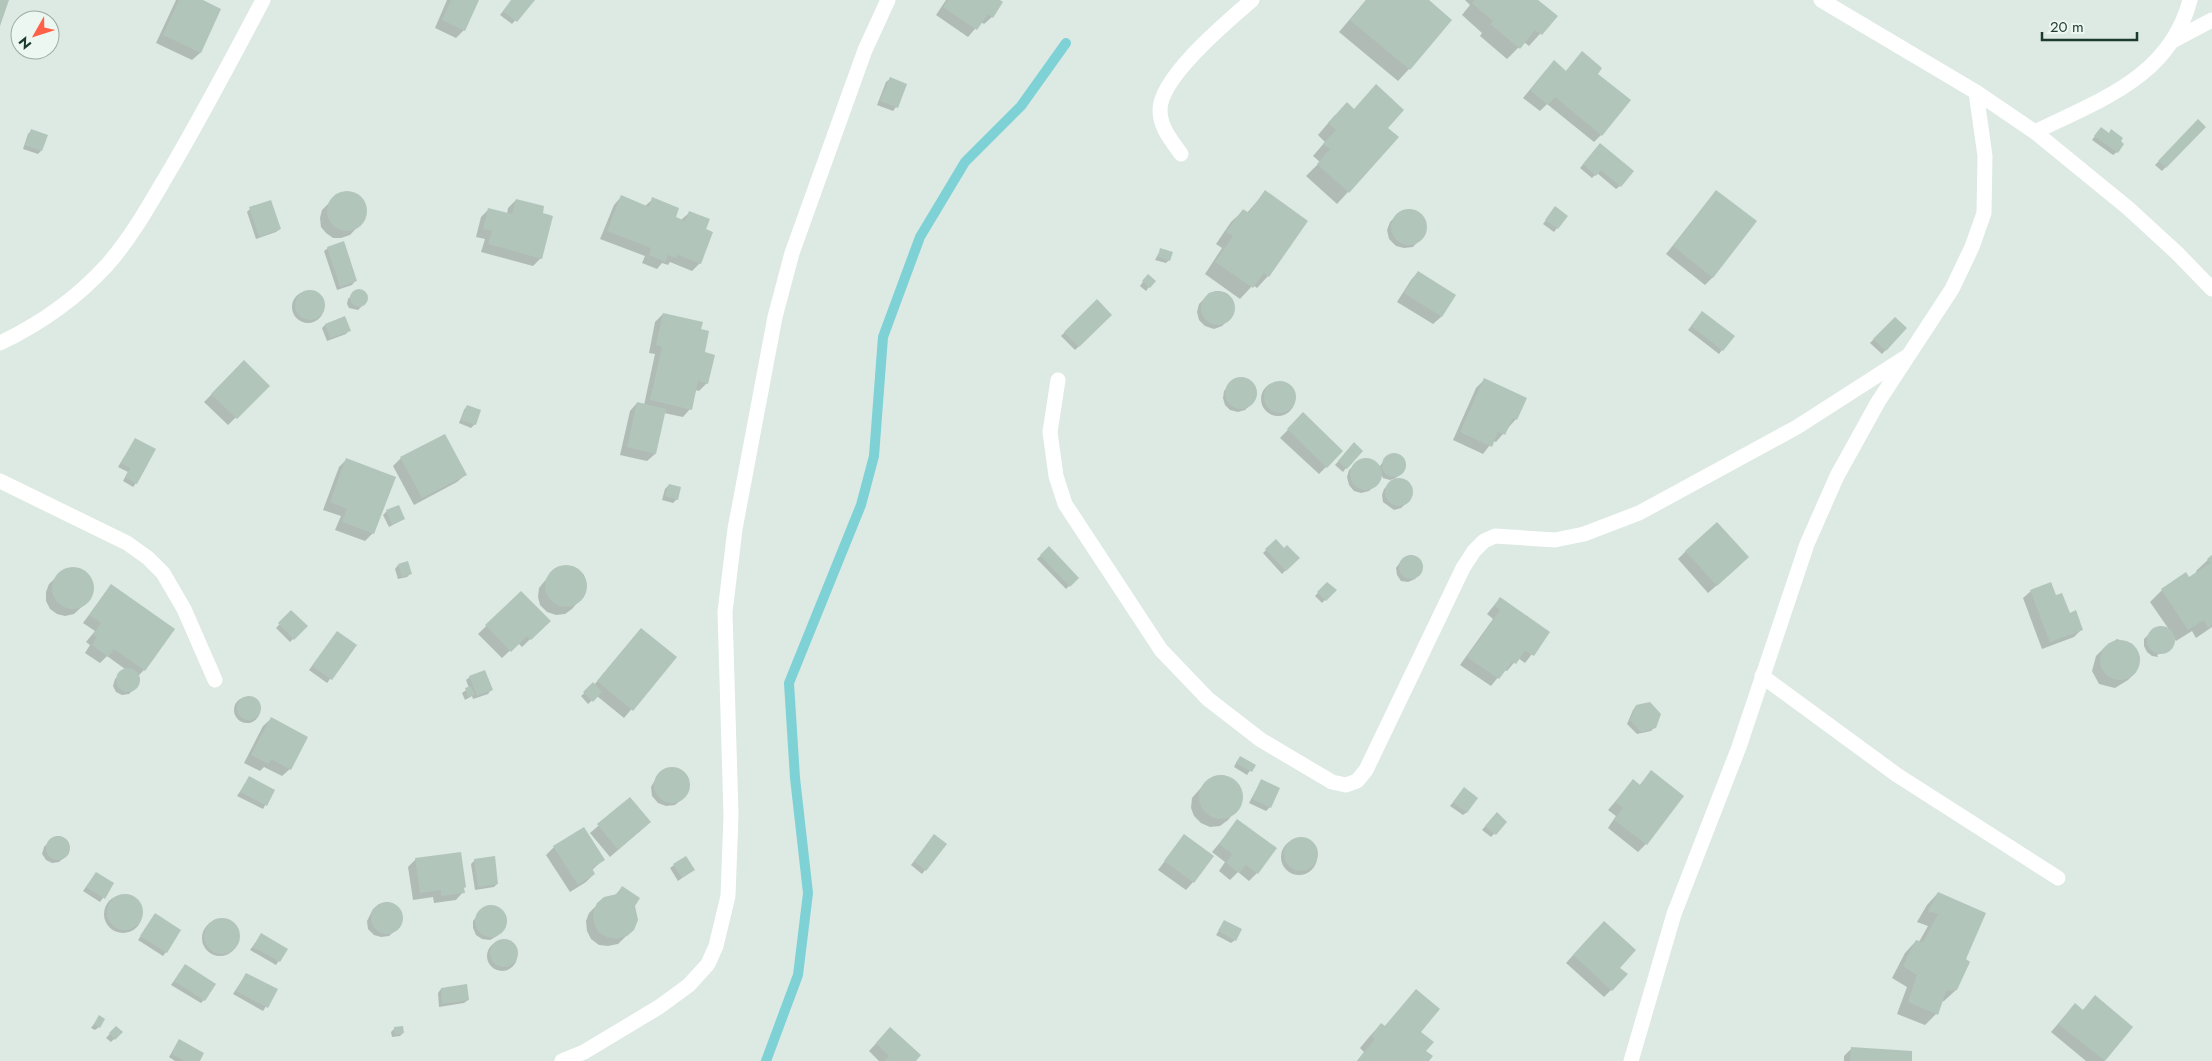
<svg xmlns="http://www.w3.org/2000/svg" width="2212" height="1061" font-family="Jost,sans-serif">
	<style>
		.shadow { fill: #0003 }
		.lines { fill: none; stroke-linecap: round; stroke-linejoin: round }
		.stream { stroke: #7ed1d5; stroke-width: 10 }
		.building { fill: #b2c5bb }
		.minor { stroke: #fff; stroke-width: 15 }
		.tertiary { stroke: #fff; stroke-width: 15 }
	</style>
	<rect width="100%" height="100%" fill="#dceae3"/>
	<g class="shadow">
		<polygon points="176,0 200,0 220,9 200,53 192,60 156,43"/>
		<polygon points="447,0 478,0 464,30 456,38 435,28"/>
		<polygon points="512,0 533,0 512,24 500,15"/>
		<polygon points="946,0 998,0 992,17 984,24 981,22 968,37 936,15"/>
		<polygon points="1366,0 1427,0 1409,69 1398,81 1339,32"/>
		<polygon points="1465,0 1536,0 1556,16 1529,46 1524,42 1507,59 1480,36 1482,33 1462,15 1470,5"/>
		<polygon points="1582,53 1596,74 1601,135 1594,142 1547,104 1540,111 1523,98 1546,70 1565,72"/>
		<polygon points="890,79 896,107 893,111 877,105 886,82"/>
		<polygon points="1354,110 1387,128 1398,137 1337,204 1306,176 1320,162 1313,156 1325,142 1318,135 1335,115"/>
		<polygon points="2198,121 2204,127 2162,171 2155,165"/>
		<polygon points="31,131 41,151 38,154 23,149 28,134"/>
		<polygon points="2098,132 2117,152 2113,155 2092,140"/>
		<polygon points="1597,148 1620,186 1616,189 1597,173 1592,178 1580,168"/>
		<polygon points="1716,191 1713,277 1705,285 1666,254"/>
		<polygon points="344,192 352,193 359,197 364,204 366,212 364,220 350,235 341,238 333,238 326,233 321,227 320,218 322,210 328,204 336,195"/>
		<polygon points="1265,192 1268,276 1257,288 1253,285 1240,299 1205,274 1222,248 1216,244 1231,222 1243,211 1247,213"/>
		<polygon points="621,197 645,206 653,199 674,218 681,220 689,213 705,229 700,263 692,271 670,262 668,265 662,263 657,269 642,263 645,256 600,239 614,205"/>
		<polygon points="516,200 541,258 533,266 481,252 485,239 476,237 481,217 489,209 507,214 508,208"/>
		<polygon points="250,209 280,229 276,232 256,239 247,212"/>
		<polygon points="1410,210 1418,213 1424,219 1426,228 1423,236 1413,247 1404,248 1396,246 1389,239 1387,230 1390,222 1394,218 1401,212"/>
		<polygon points="1552,212 1566,216 1554,232 1543,224"/>
		<polygon points="328,248 355,281 352,285 337,290 324,251"/>
		<polygon points="1161,249 1169,260 1166,263 1155,260"/>
		<polygon points="1418,272 1454,295 1441,317 1433,324 1397,302 1411,280"/>
		<polygon points="1145,279 1149,287 1146,291 1140,286"/>
		<polygon points="356,291 364,293 366,297 366,302 358,310 349,308 347,304 348,299"/>
		<polygon points="1217,291 1226,293 1232,299 1234,308 1232,316 1222,326 1214,329 1205,326 1199,320 1197,312 1199,304 1205,298 1209,293"/>
		<circle cx="308" cy="307" r="16"/>
		<polygon points="1097,301 1111,315 1075,350 1061,336"/>
		<polygon points="663,314 700,330 707,383 699,391 695,390 690,409 683,417 664,413 655,454 647,461 620,455 630,411 637,403 644,405 655,354 649,353 655,322"/>
		<polygon points="1699,316 1722,350 1719,354 1688,330"/>
		<polygon points="1895,318 1905,329 1882,354 1870,343"/>
		<polygon points="325,325 349,330 346,334 327,341 322,328"/>
		<polygon points="244,362 268,386 228,425 204,402"/>
		<polygon points="1241,379 1248,380 1254,385 1256,393 1254,400 1249,406 1245,410 1238,412 1230,410 1225,405 1223,398 1224,391 1233,381"/>
		<polygon points="1484,380 1516,419 1496,442 1493,441 1483,454 1453,440 1476,388"/>
		<circle cx="1278" cy="399" r="17"/>
		<polygon points="467,406 475,424 471,428 459,423 464,410"/>
		<polygon points="1303,414 1342,451 1319,474 1280,438"/>
		<polygon points="135,439 136,483 133,487 123,481 128,472 118,467"/>
		<polygon points="1350,448 1346,468 1343,472 1335,465"/>
		<polygon points="1394,454 1401,457 1405,462 1404,469 1394,480 1407,481 1412,493 1410,500 1401,508 1394,510 1383,502 1382,495 1384,489 1396,478 1390,480 1383,478 1381,474 1378,482 1369,491 1361,493 1354,491 1349,485 1347,477 1349,470 1359,461 1367,459 1379,467 1388,456"/>
		<polygon points="401,458 465,475 457,482 414,505 393,466"/>
		<polygon points="347,459 373,533 365,541 335,530 341,516 323,510 339,467"/>
		<polygon points="669,485 677,499 673,503 662,500 665,489"/>
		<polygon points="387,511 404,519 389,527 383,515"/>
		<polygon points="1276,540 1284,549 1298,558 1282,574 1263,553"/>
		<polygon points="1049,548 1077,578 1066,589 1037,559"/>
		<polygon points="1686,551 1740,565 1708,593 1678,559"/>
		<polygon points="1410,555 1417,557 1421,562 1422,569 1415,579 1408,582 1401,581 1397,575 1396,568 1403,558"/>
		<polygon points="2212,556 2212,627 2196,638 2192,631 2176,641 2174,638 2169,650 2157,655 2158,657 2152,656 2147,652 2144,646 2144,639 2153,630 2159,627 2168,628 2150,602 2162,590 2186,574 2189,578 2197,573 2196,571"/>
		<polygon points="398,565 411,573 407,577 398,579 395,569"/>
		<polygon points="568,566 577,569 584,575 586,584 585,593 572,609 565,614 556,615 547,612 540,605 538,597 539,588 552,572 560,567"/>
		<polygon points="73,568 82,570 88,575 92,583 93,592 89,600 74,614 65,616 57,614 50,609 46,601 46,592 49,584 64,570"/>
		<polygon points="1327,583 1335,590 1322,603 1315,596"/>
		<polygon points="111,585 144,670 138,676 138,685 129,694 122,695 116,692 113,686 115,679 125,669 107,656 100,663 85,653 90,645 86,642 95,631 83,623"/>
		<polygon points="2031,591 2055,597 2081,630 2074,637 2042,649 2023,598"/>
		<polygon points="521,592 549,621 522,647 518,643 502,658 478,634"/>
		<polygon points="1500,598 1549,632 1525,663 1518,658 1507,671 1504,670 1491,686 1460,665 1493,619 1487,614"/>
		<polygon points="291,612 306,626 290,642 276,628"/>
		<polygon points="641,629 675,657 624,718 597,696 588,704 581,696 594,685"/>
		<polygon points="334,636 355,645 327,683 309,670"/>
		<polygon points="2117,639 2132,644 2140,657 2136,672 2128,680 2115,688 2099,684 2092,671 2096,656 2104,648"/>
		<polygon points="470,677 491,690 488,694 473,699 472,696 465,700 462,693 469,688 466,680"/>
		<circle cx="247" cy="710" r="13"/>
		<polygon points="1636,706 1655,727 1651,731 1637,734 1627,724 1633,710"/>
		<polygon points="271,719 290,769 282,776 264,767 260,771 244,763 263,726"/>
		<polygon points="1237,761 1254,765 1247,775 1234,767"/>
		<polygon points="674,768 682,771 687,778 689,786 686,795 682,799 675,805 666,806 658,803 652,796 651,787 658,775 665,770"/>
		<polygon points="1651,772 1646,844 1638,852 1608,828 1616,816 1608,810 1633,781 1639,786"/>
		<polygon points="1223,775 1232,779 1239,785 1242,794 1241,804 1228,820 1220,826 1210,827 1201,823 1194,816 1191,808 1192,798 1206,782 1214,776"/>
		<polygon points="249,778 273,791 263,809 237,796"/>
		<polygon points="1261,781 1270,807 1266,811 1249,803"/>
		<polygon points="1464,789 1467,812 1463,815 1450,806"/>
		<polygon points="630,799 642,829 610,857 590,833"/>
		<polygon points="1493,817 1506,822 1491,837 1482,830"/>
		<polygon points="1238,821 1257,873 1249,881 1238,872 1230,880 1219,871 1225,862 1212,852"/>
		<polygon points="60,836 66,839 69,846 69,853 59,862 52,863 46,860 42,854 44,847 53,837"/>
		<polygon points="1184,836 1193,882 1186,890 1158,870"/>
		<circle cx="1299" cy="857" r="18"/>
		<polygon points="931,840 945,845 922,874 911,865"/>
		<polygon points="554,847 603,860 592,870 594,874 586,882 570,892 546,855"/>
		<polygon points="416,859 463,889 463,892 456,900 434,903 433,897 413,900 408,867"/>
		<polygon points="475,860 497,884 494,887 475,890 471,864"/>
		<polygon points="674,865 693,870 678,881 670,868"/>
		<polygon points="96,873 113,884 100,902 83,891"/>
		<polygon points="622,888 633,906 633,929 618,944 608,946 599,945 591,939 587,931 586,921 589,913 598,904 614,896"/>
		<polygon points="1938,893 1964,960 1956,990 1944,1001 1941,1002 1936,1014 1925,1025 1897,1014 1907,987 1892,978 1905,953 1916,941 1919,942 1928,926 1917,922 1927,905"/>
		<circle cx="123" cy="914" r="19"/>
		<polygon points="388,902 395,905 401,911 402,919 400,926 389,936 381,937 374,935 368,929 367,921 373,909 379,904"/>
		<polygon points="489,907 496,907 502,911 506,919 505,926 497,936 490,940 482,939 476,935 473,928 473,921 482,910"/>
		<polygon points="155,915 166,952 163,956 138,940"/>
		<circle cx="220" cy="938" r="18"/>
		<polygon points="1225,921 1235,940 1231,943 1216,935"/>
		<polygon points="1596,930 1618,968 1611,990 1604,997 1566,963"/>
		<polygon points="261,935 286,950 276,965 250,950"/>
		<circle cx="502" cy="956" r="15"/>
		<polygon points="185,965 204,1000 201,1003 171,985"/>
		<polygon points="246,974 276,990 263,1011 233,994"/>
		<polygon points="441,989 468,1000 464,1003 439,1007 438,993"/>
		<polygon points="1416,991 1419,1032 1428,1061 1357,1061 1364,1052 1360,1048 1370,1036 1381,1024 1384,1027"/>
		<polygon points="2095,997 2131,1028 2104,1061 2086,1061 2051,1032 2075,1004 2082,1011"/>
		<polygon points="99,1017 99,1027 95,1030 91,1028"/>
		<polygon points="116,1027 121,1032 111,1042 106,1038"/>
		<polygon points="395,1028 403,1033 400,1036 392,1037 391,1032"/>
		<polygon points="883,1036 914,1061 879,1061 869,1051"/>
		<polygon points="179,1040 198,1061 175,1061 169,1057"/>
		<polygon points="1851,1049 1910,1061 1844,1061 1844,1056"/>
	</g>
	<g class="lines">
		<polyline class="stream" points="766,1061 798,975 808,893 795,778 789,683 861,505 874,456 883,337 920,237 965,162 1021,106 1066,43"/>
	</g>
	<g class="building">
		<polygon points="0,0 9,0 0,26"/>
		<polygon points="179,0 203,0 221,9 201,53 163,35"/>
		<polygon points="451,0 479,0 465,31 442,20"/>
		<polygon points="511,0 535,0 517,22 503,11"/>
		<polygon points="948,0 1000,0 1003,2 993,18 988,14 977,30 943,7"/>
		<polygon points="1366,0 1429,0 1452,20 1410,70 1350,20"/>
		<polygon points="1475,0 1538,0 1558,16 1542,35 1535,30 1520,49 1490,24 1493,21 1472,3"/>
		<polygon points="1582,51 1602,68 1598,74 1631,100 1602,136 1555,97 1548,105 1530,90 1554,60 1566,71"/>
		<polygon points="890,77 907,84 898,108 880,101"/>
		<polygon points="1376,84 1404,110 1388,128 1399,137 1349,193 1317,164 1330,149 1323,144 1336,130 1328,123 1347,102 1354,109"/>
		<polygon points="2198,119 2206,127 2166,168 2158,161"/>
		<polygon points="2101,127 2109,133 2111,129 2123,138 2121,141 2124,144 2118,153 2094,136"/>
		<polygon points="31,129 48,135 42,151 25,145"/>
		<polygon points="1600,143 1634,171 1621,187 1601,170 1596,176 1583,164"/>
		<polygon points="1265,190 1308,221 1269,277 1264,273 1253,288 1215,262 1233,236 1226,232 1243,209 1249,213"/>
		<polygon points="1716,190 1757,221 1713,278 1673,246"/>
		<circle cx="347" cy="211" r="20"/>
		<polygon points="621,195 649,207 652,197 679,208 676,217 685,221 689,211 710,219 706,229 713,232 701,264 678,255 676,258 668,255 665,262 649,255 651,248 607,231"/>
		<polygon points="516,199 544,206 543,213 553,216 542,259 488,244 492,231 483,229 488,208 512,214"/>
		<polygon points="271,200 281,229 259,237 249,207"/>
		<polygon points="1555,206 1568,216 1558,229 1545,220"/>
		<circle cx="1409" cy="227" r="18"/>
		<polygon points="344,241 357,281 340,287 327,247"/>
		<polygon points="1160,248 1173,252 1170,261 1158,257"/>
		<polygon points="1418,271 1456,295 1442,317 1404,293"/>
		<polygon points="1148,274 1156,281 1150,288 1142,281"/>
		<circle cx="359" cy="298" r="9"/>
		<circle cx="310" cy="305" r="15"/>
		<circle cx="1218" cy="308" r="17"/>
		<polygon points="1097,299 1112,315 1079,347 1064,332"/>
		<polygon points="1702,311 1735,336 1723,351 1691,326"/>
		<polygon points="663,313 703,322 701,329 709,331 705,352 715,355 708,384 698,381 692,410 650,400 662,347 656,345"/>
		<polygon points="345,316 351,331 330,338 325,324"/>
		<polygon points="1895,317 1907,328 1886,351 1873,339"/>
		<polygon points="244,360 270,386 237,419 211,394"/>
		<circle cx="1241" cy="393" r="16"/>
		<polygon points="1484,378 1527,398 1517,420 1513,418 1505,435 1498,432 1492,447 1460,432"/>
		<circle cx="1280" cy="397" r="16"/>
		<polygon points="637,402 666,409 656,454 627,447"/>
		<polygon points="467,405 481,410 476,425 461,420"/>
		<polygon points="1303,412 1343,451 1327,468 1287,429"/>
		<polygon points="445,434 467,475 422,498 400,457"/>
		<polygon points="135,438 156,449 137,484 125,477 130,468 121,463"/>
		<polygon points="1354,442 1363,451 1347,469 1338,461"/>
		<circle cx="1394" cy="465" r="12"/>
		<polygon points="346,458 396,477 374,534 342,522 347,509 330,502"/>
		<circle cx="1366" cy="474" r="16"/>
		<circle cx="1399" cy="492" r="14"/>
		<polygon points="669,484 681,487 678,500 665,496"/>
		<polygon points="399,505 405,519 392,525 386,510"/>
		<polygon points="1717,522 1749,557 1717,586 1685,551"/>
		<polygon points="1276,539 1284,548 1287,545 1300,558 1286,571 1265,549"/>
		<polygon points="1049,546 1079,578 1070,587 1040,555"/>
		<circle cx="1411" cy="567" r="12"/>
		<polygon points="2212,555 2212,625 2208,628 2204,620 2188,630 2161,589 2186,572 2189,577 2210,563 2207,559"/>
		<polygon points="408,561 412,574 402,577 398,564"/>
		<circle cx="566" cy="586" r="21"/>
		<circle cx="73" cy="588" r="21"/>
		<polygon points="1327,582 1337,590 1326,601 1317,592"/>
		<polygon points="2051,582 2056,595 2062,593 2070,613 2076,610 2083,630 2050,642 2030,590"/>
		<polygon points="111,584 175,629 145,671 114,649 108,657 92,645 97,637 93,634 101,623 89,615"/>
		<polygon points="521,591 551,621 531,640 527,636 511,652 485,625"/>
		<polygon points="1500,597 1550,632 1534,656 1525,651 1516,664 1512,662 1499,679 1467,657 1500,610 1494,606"/>
		<polygon points="291,610 308,626 294,640 278,623"/>
		<circle cx="2161" cy="640" r="14"/>
		<polygon points="641,628 677,657 633,711 597,681"/>
		<polygon points="337,631 357,645 332,680 312,666"/>
		<circle cx="2120" cy="660" r="20"/>
		<circle cx="128" cy="680" r="12"/>
		<polygon points="485,670 493,690 477,696 469,676"/>
		<polygon points="593,682 602,692 593,702 583,692"/>
		<polygon points="471,686 475,695 468,697 465,688"/>
		<circle cx="249" cy="708" r="12"/>
		<polygon points="1650,702 1661,714 1656,728 1641,732 1630,720 1636,705"/>
		<polygon points="271,717 308,737 291,770 271,759 269,764 251,755"/>
		<polygon points="1240,756 1256,765 1252,772 1236,763"/>
		<circle cx="672" cy="785" r="18"/>
		<polygon points="1651,770 1684,796 1647,845 1614,820 1623,808 1615,802 1633,779 1640,785"/>
		<circle cx="1221" cy="797" r="22"/>
		<polygon points="249,776 275,790 267,806 240,792"/>
		<polygon points="1261,779 1280,788 1271,808 1252,799"/>
		<polygon points="1464,787 1478,798 1467,813 1453,802"/>
		<polygon points="630,797 651,822 618,850 597,824"/>
		<polygon points="1497,812 1507,822 1496,835 1485,826"/>
		<polygon points="1237,819 1277,848 1258,874 1246,865 1239,873 1226,863 1232,854 1219,844"/>
		<polygon points="584,827 605,860 592,868 595,874 578,885 553,846"/>
		<polygon points="934,834 947,844 926,871 914,861"/>
		<polygon points="1184,834 1214,856 1194,883 1164,861"/>
		<circle cx="58" cy="848" r="12"/>
		<circle cx="1301" cy="854" r="17"/>
		<polygon points="461,852 466,887 464,888 465,893 441,896 441,890 420,893 415,858"/>
		<polygon points="495,856 498,884 478,887 474,859"/>
		<polygon points="686,856 695,870 682,878 673,864"/>
		<polygon points="96,872 114,883 105,899 86,887"/>
		<polygon points="622,886 640,898 635,906 638,920 634,930 627,936 617,939 607,937 598,932 594,923 593,913 597,903 604,897 617,894"/>
		<polygon points="1938,892 1986,913 1966,959 1970,962 1957,990 1946,991 1938,1015 1908,1002 1917,975 1903,966 1916,940 1923,942 1938,914 1928,911"/>
		<circle cx="125" cy="912" r="18"/>
		<circle cx="387" cy="918" r="16"/>
		<circle cx="491" cy="921" r="16"/>
		<polygon points="155,913 181,930 167,953 140,936"/>
		<circle cx="222" cy="936" r="18"/>
		<polygon points="1224,920 1242,929 1236,941 1218,931"/>
		<polygon points="1604,921 1636,950 1620,968 1628,974 1612,991 1573,955"/>
		<polygon points="261,933 288,949 280,962 253,947"/>
		<circle cx="504" cy="953" r="14"/>
		<polygon points="185,964 216,984 205,1001 174,981"/>
		<polygon points="246,973 278,989 268,1008 236,991"/>
		<polygon points="467,984 469,1000 442,1004 441,988"/>
		<polygon points="1416,989 1440,1009 1421,1032 1434,1042 1426,1051 1433,1056 1429,1061 1357,1061 1375,1039 1371,1036 1381,1023 1385,1026"/>
		<polygon points="2095,995 2133,1027 2105,1061 2058,1024 2075,1003 2083,1010"/>
		<polygon points="99,1015 105,1019 100,1028 94,1024"/>
		<polygon points="116,1026 123,1032 115,1040 109,1033"/>
		<polygon points="403,1026 404,1033 395,1035 394,1027"/>
		<polygon points="890,1027 921,1055 916,1061 884,1061 889,1056 876,1043"/>
		<polygon points="179,1039 204,1053 200,1061 185,1061 171,1054"/>
		<polygon points="1851,1047 1912,1051 1912,1061 1850,1061"/>
	</g>
	<g class="lines">
		<g class="minor">
			<polyline points="2174,40 2212,20"/>
			<path d="M2035 132C2100 100 2170 77 2190 0"/>
			<path d="M1181 154C1172 141 1160 128 1160 110 1160 77 1228 21 1252 0"/>
			<path d="M0 343C40 324 77 298 107 265 132 237 151 202 170 170 203 114 233 57 263 0"/>
			<polyline points="1058,380 1050,432 1056,476 1065,504 1161,650 1208,699 1261,740 1332,782 1346,785 1357,781 1366,770 1463,568 1474,551 1484,541 1495,536 1555,540 1584,534 1639,513 1797,427 1906,357"/>
			<polyline points="0,481 127,543 148,558 163,573 184,609 215,680"/>
			<polyline points="1762,676 1897,775 2058,878"/>
			<polyline points="562,1061 584,1052 659,1007 689,985 708,964 716,946 728,896 731,815 725,612 735,529 775,317 792,253 865,50 888,0"/>
			<polyline points="1631,1061 1674,914 1739,747 1807,544 1837,476 1878,402 1952,289 1972,247 1984,213 1985,156 1976,92"/>
		</g>
		<polyline class="tertiary" points="1821,0 1976,92 2035,132 2128,208 2177,253 2212,289"/>
	</g>
	<g transform="translate(35 35) rotate(231)"><circle r="24" fill="#edf7f1" stroke="#9aaba3"/>
	<path d="M0-4L9 19L0 12L-9 19Z" fill="#fe6147"/>
	<text y="-8" font-size="14" font-weight="bold" text-anchor="middle" fill="#1d3a2f">N</text>
	</g>
	<path d="M2042 32v8h95v-8" fill="none" stroke="#1d3a2f" stroke-width="2.5"/>
	<text x="2050" y="32" font-size="15" fill="#1d3a2f" stroke="#edf7f1" stroke-width="4" paint-order="stroke">20 m</text>
</svg>
